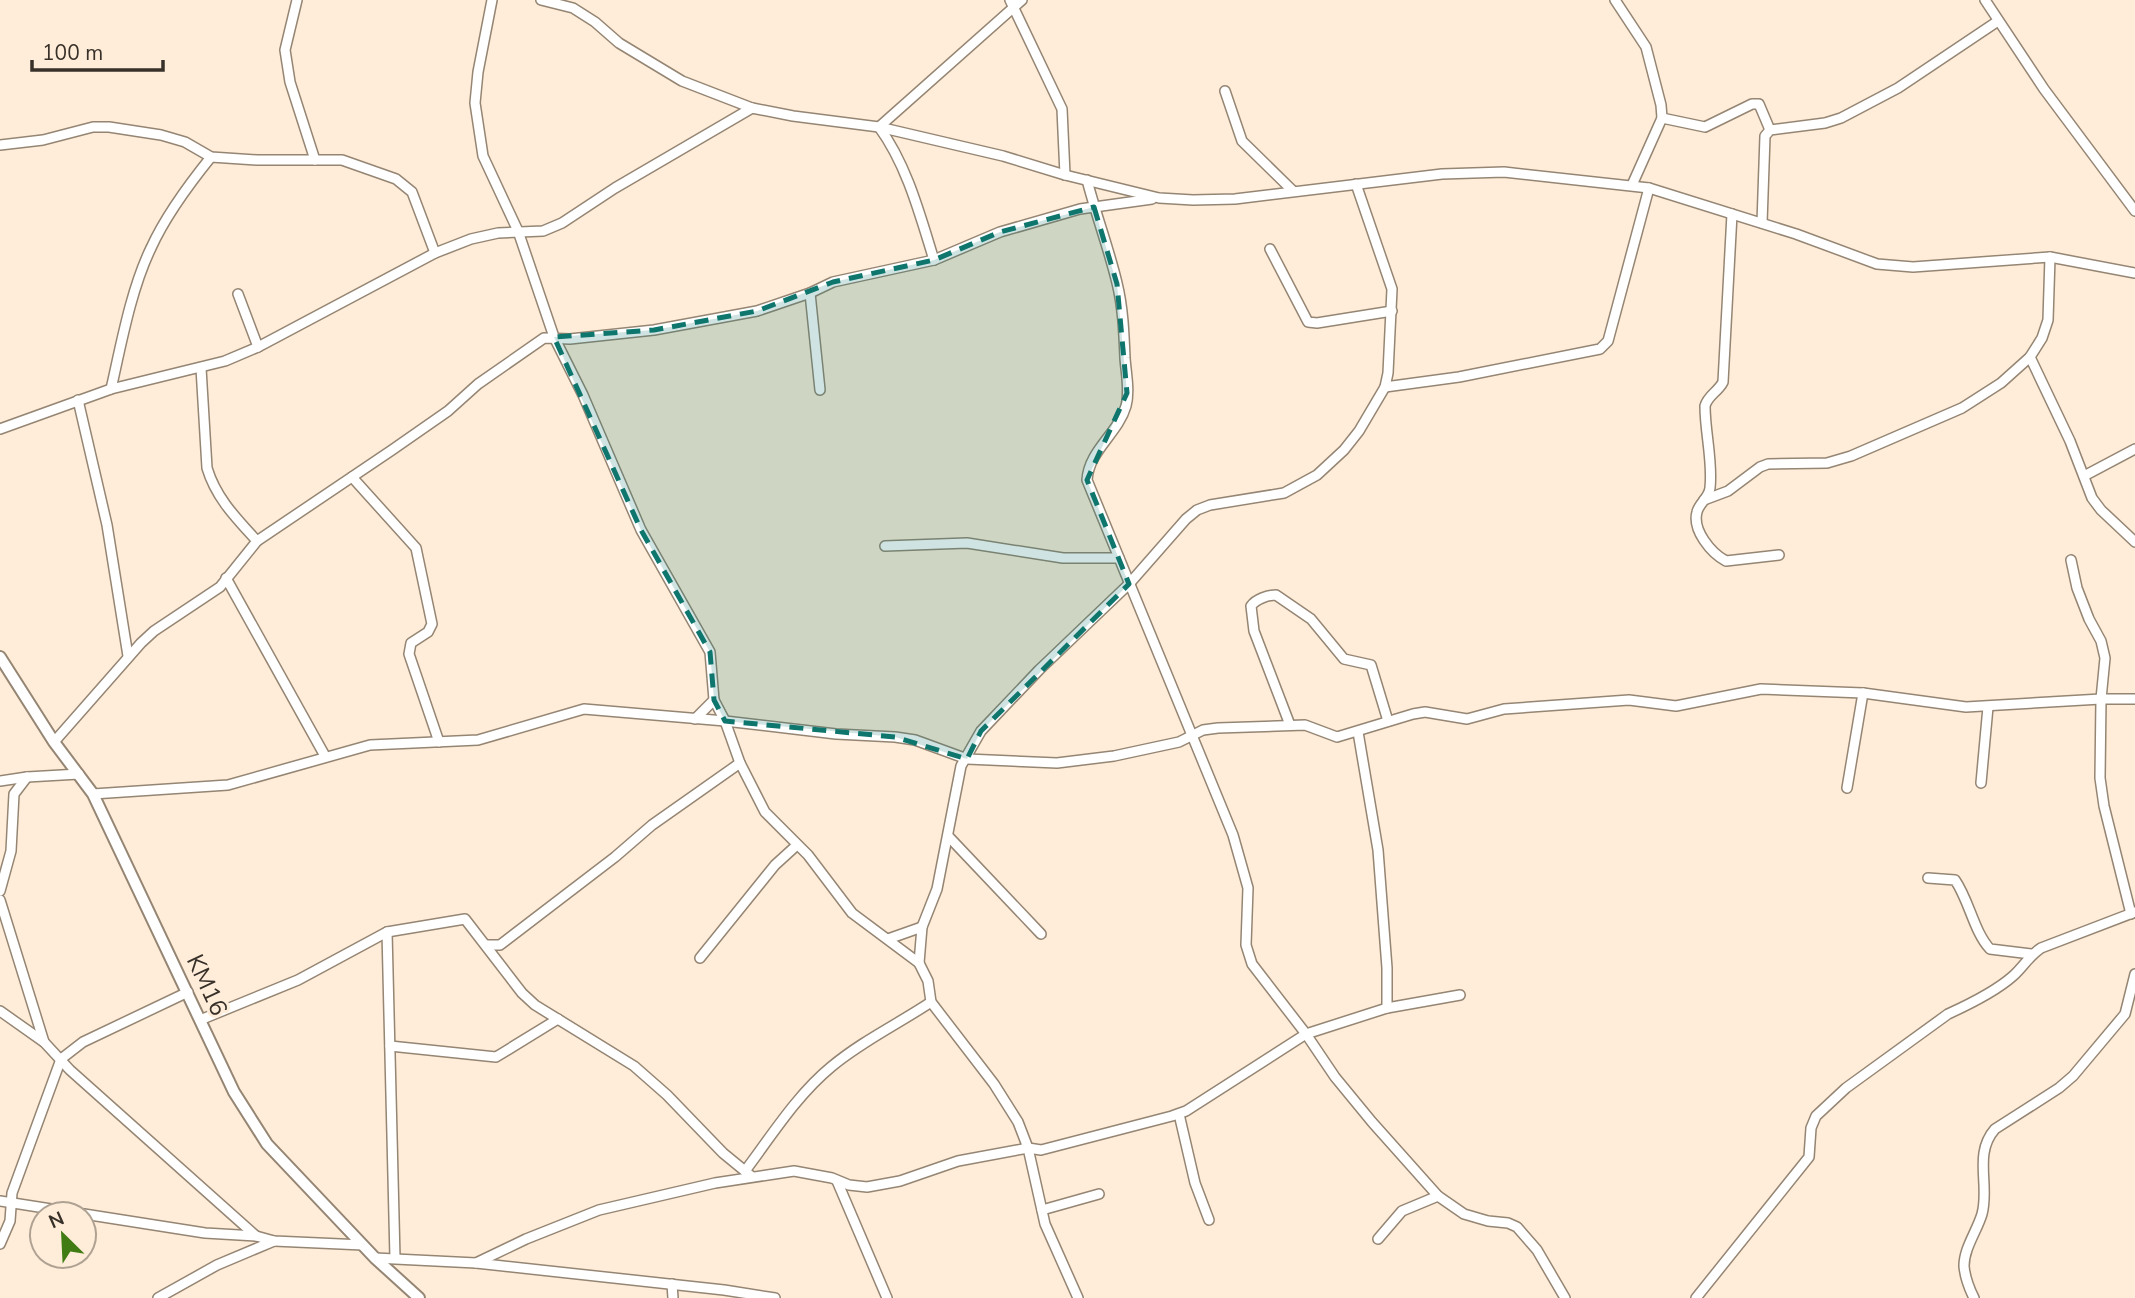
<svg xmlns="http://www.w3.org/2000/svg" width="2135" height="1298" font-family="'Nunito Sans',sans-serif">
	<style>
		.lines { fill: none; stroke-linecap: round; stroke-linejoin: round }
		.minor-casing { stroke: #958573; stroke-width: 12 }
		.tertiary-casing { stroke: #958573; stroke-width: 14 }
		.minor { stroke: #fff; stroke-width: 9 }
		.tertiary { stroke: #fff; stroke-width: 10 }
		.marked { fill: #0f766e; fill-opacity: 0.2; stroke: #0f766e; stroke-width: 5; stroke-dasharray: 14 9; stroke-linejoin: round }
		.labels { text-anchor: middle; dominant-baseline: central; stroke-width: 6; stroke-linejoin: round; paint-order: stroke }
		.street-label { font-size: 24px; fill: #38312a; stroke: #ffedd9 }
	</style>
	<rect width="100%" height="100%" fill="#ffedd9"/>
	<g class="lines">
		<defs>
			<g id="minor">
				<polyline points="297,0 285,50 290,82 315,160"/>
				<polyline points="492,0 478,72 475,103 483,156 518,231 554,337 583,395 641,530 710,652 714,700 725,721 740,763 765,812 808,855 852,913 919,963 928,981 931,1002 994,1084 1018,1122 1028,1148 1045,1224 1078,1298"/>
				<polyline points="541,0 573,8 595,22 619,43 682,81 752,108"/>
				<polyline points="1010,0 1062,109 1065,175"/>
				<polyline points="1615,0 1646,47 1661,105 1662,118 1632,185"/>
				<polyline points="1985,0 2044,89 2135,211"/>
				<polyline points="1225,91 1242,141 1293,191"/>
				<polyline points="1662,118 1705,127 1752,104 1759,104 1770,130"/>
				<polyline points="879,127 1022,0"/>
				<path d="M879 127C907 165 920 215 934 260"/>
				<polyline points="0,145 43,140 93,127 109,127 161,135 185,142 211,157 257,160 342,160 396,179 412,192 435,253"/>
				<path d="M1087 180C1096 215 1109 249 1117 283 1123 307 1124 333 1125 358 1126 373 1130 391 1126 406 1118 434 1089 450 1087 480L1233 835 1248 888 1246 945 1252 964 1306 1034 1335 1077 1372 1122 1438 1196 1464 1214 1488 1221 1508 1223 1517 1227 1537 1250 1565 1298"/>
				<path d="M1732 214 1723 382C1718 392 1708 395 1705 406 1705 433 1713 461 1710 488 1709 498 1699 503 1697 512 1692 530 1711 553 1726 561L1779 555"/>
				<polyline points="1762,223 1765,136 1770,130 1825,123 1841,118 1898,88 1998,21"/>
				<polyline points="1270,249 1308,322 1317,323 1392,311"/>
				<polyline points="810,293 820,390"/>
				<polyline points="238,294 258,347"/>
				<polyline points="2030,357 2070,441 2092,498 2101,510 2135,542"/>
				<path d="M201 368 207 468C216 498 236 518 257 541"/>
				<polyline points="1385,387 1459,377 1600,349 1608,341 1649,188"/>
				<path d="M111 389C121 345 131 289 151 248 165 217 190 183 211 157"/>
				<polyline points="78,400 107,525 128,656"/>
				<polyline points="0,429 111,389 225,361 258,347 435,253 471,239 498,233 543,231 562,223 615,188 752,108 793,116 879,127 1003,156 1065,175 1159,198 1193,200 1235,199 1442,174 1504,172 1649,188 1796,234 1877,264 1913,267 2050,257 2135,273"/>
				<polyline points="2084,476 2135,449"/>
				<polyline points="352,477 416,548 432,624 428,632 411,643 409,654 439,742"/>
				<polyline points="1704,500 1728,491 1760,467 1768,464 1827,463 1851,456 1962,408 2001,383 2030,357 2042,338 2048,320 2050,257"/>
				<polyline points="885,546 967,543 1063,558 1119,558"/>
				<polyline points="2071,560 2077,588 2089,619 2101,641 2105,658 2101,699 2100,778 2104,806 2131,914"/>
				<polyline points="226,578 325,756"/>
				<polyline points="695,719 714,700"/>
				<path d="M1290 725 1254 631 1251 606C1256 599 1268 595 1276 595L1311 619 1344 659 1371 665 1388 721"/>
				<polyline points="1358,732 1378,850 1387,968 1387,1008"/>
				<polyline points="54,742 141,643 154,631 220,587 257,541 392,450 448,411 478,384 544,338 570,339 654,330 757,311 810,293 833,282 934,260 1000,232 1080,209 1152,199"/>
				<polyline points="0,781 27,777 79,774"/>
				<polyline points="1981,783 1988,707"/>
				<polyline points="1847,788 1863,693"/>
				<polyline points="93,794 228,785 370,745 478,740 584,709 725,721 836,734 895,737 915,740 967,759 1057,763 1114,756 1179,742 1203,730 1218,728 1305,725 1337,737 1413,714 1425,712 1467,719 1504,709 1629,700 1676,706 1761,689 1863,693 1966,707 2101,699 2135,699"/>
				<polyline points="949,837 1041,934"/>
				<path d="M1928 878 1955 880C1969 900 1974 932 1990 949L2031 954"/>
				<polyline points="0,891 11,851 14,794 27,777"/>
				<polyline points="0,900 44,1042"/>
				<polyline points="387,932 395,1258"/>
				<polyline points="888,939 922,927"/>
				<polyline points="486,945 500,945 615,857 652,825 740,763"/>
				<polyline points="700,958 775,865 797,845"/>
				<polyline points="919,963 922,927 937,889 961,766 981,731 1039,670 1129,584 1186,519 1197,510 1210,505 1284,493 1317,475 1344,450 1359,431 1385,387 1388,373 1392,289 1356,184"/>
				<polyline points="0,1011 44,1042 70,1070 256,1236"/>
				<polyline points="200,1020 298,980 387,932 465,919 522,993 535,1005 634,1066 667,1095 723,1153 751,1176"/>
				<polyline points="390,1046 496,1057 558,1019"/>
				<polyline points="1179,1114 1195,1183 1209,1220"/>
				<path d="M745 1171C772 1135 797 1095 831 1067 862 1041 898 1024 931 1002"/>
				<polyline points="837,1181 887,1298"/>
				<polyline points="0,1201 83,1214"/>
				<polyline points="1042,1210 1099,1194"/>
				<polyline points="84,1214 205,1233 256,1236 274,1241 363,1245"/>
				<polyline points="1378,1239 1402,1211 1438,1196"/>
				<polyline points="0,1244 10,1221 12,1193 61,1059 83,1042 188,992"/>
				<polyline points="375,1258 476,1263 724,1290 775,1298"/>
				<polyline points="476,1263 526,1239 599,1210 715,1183 794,1171 832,1178 849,1185 867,1187 900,1181 958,1161 1028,1148 1041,1150 1172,1116 1186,1111 1306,1034 1387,1008 1460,995"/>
				<polyline points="672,1284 673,1298"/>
				<polyline points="158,1298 217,1265 274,1241"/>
				<path d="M1696 1298 1809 1157 1811 1128 1816 1116 1846 1088 1948 1014C1970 1004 1995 992 2013 976 2023 967 2029 956 2041 948L2135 912"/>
				<path d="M1974 1298C1969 1288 1965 1278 1964 1266 1964 1248 1977 1231 1982 1214 1990 1185 1973 1154 1995 1129L2059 1088 2073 1076 2125 1014 2135 974"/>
			</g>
			<polyline id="tertiary" points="0,657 54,742 93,794 234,1092 267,1144 375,1258 419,1298"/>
		</defs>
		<use href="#minor" class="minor-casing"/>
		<use href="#tertiary" class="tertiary-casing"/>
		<use href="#minor" class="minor"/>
		<use href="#tertiary" class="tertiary"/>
	</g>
	<path class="marked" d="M1094 207 1117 284 1127 393 1087 480 1129 584 981 731 967 759 895 737 725 721 714 700 710 652 641 530 554 337 654 330 757 311 833 282 934 260 1000 232Z"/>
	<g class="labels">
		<g class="street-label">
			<text transform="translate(207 985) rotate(65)">KM16</text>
		</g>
	</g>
	<g transform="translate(63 1235) rotate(336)"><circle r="33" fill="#ffedd9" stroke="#afa293" stroke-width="2"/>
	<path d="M0-5L12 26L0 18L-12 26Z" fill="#417b14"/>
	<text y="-10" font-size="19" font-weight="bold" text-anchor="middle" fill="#38312a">N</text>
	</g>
	<path d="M32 60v10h131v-10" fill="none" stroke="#38312a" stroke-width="3.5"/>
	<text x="42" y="60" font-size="21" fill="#38312a" stroke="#ffedd9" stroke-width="5" paint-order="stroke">100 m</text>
</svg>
